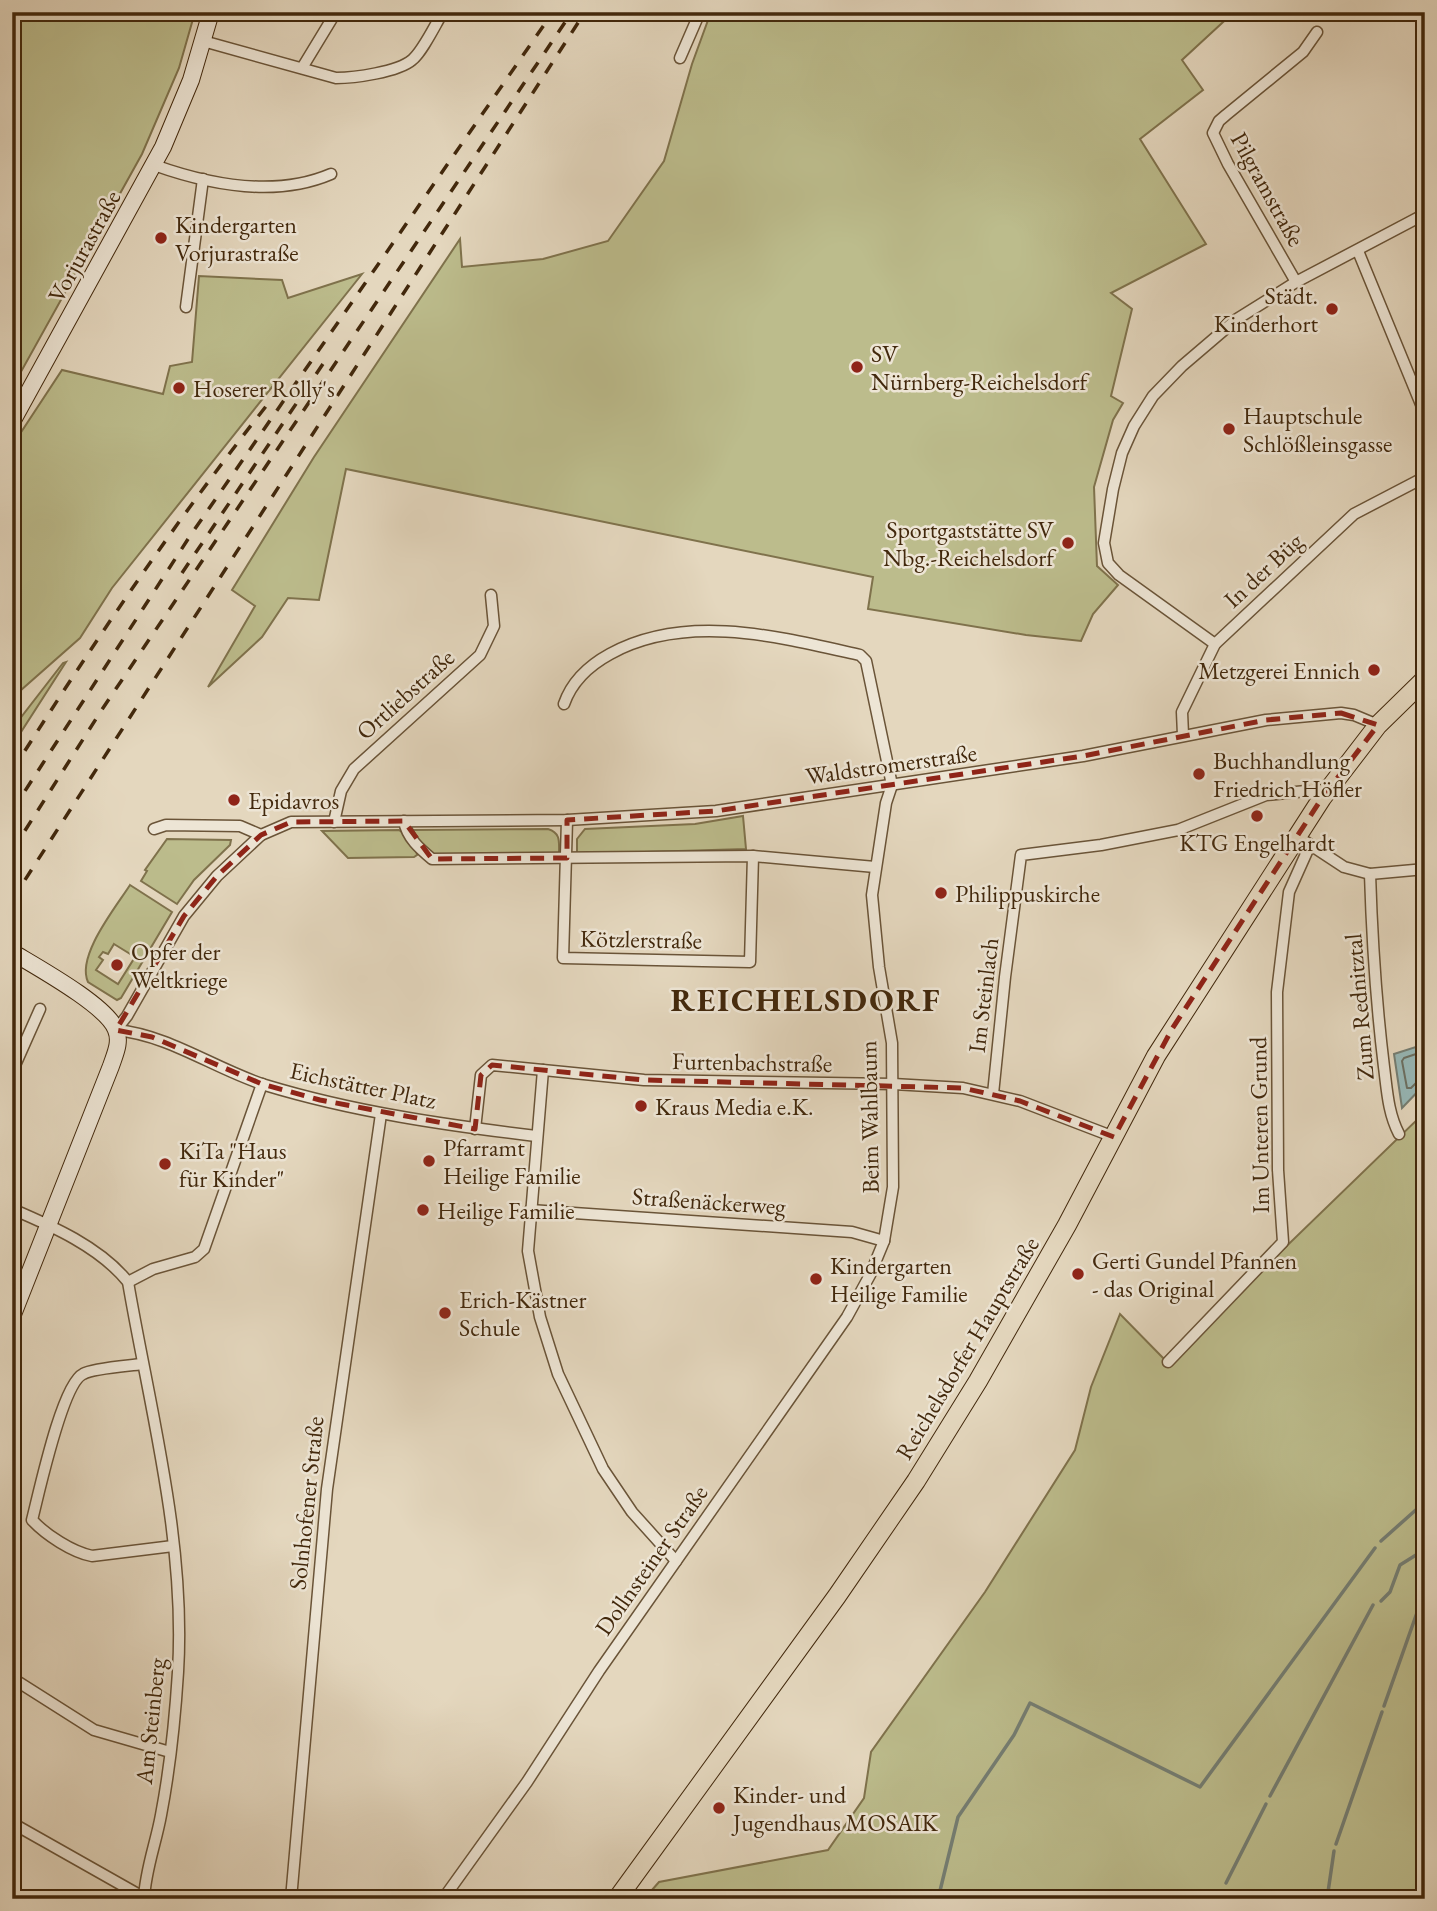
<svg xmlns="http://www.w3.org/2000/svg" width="1437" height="1911" font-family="'EB Garamond',serif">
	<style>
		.green { fill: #bcbc8c; stroke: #7f724c; stroke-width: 2; fill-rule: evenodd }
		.water { fill: #97b8b7; stroke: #757e73; stroke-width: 2 }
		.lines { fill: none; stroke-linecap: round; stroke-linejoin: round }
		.shore { stroke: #6c7062; stroke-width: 2 }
		.stream { stroke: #757e73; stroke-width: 3.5 }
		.street-casing { stroke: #6a5438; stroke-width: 13 }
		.secondary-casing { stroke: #42280c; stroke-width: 18 }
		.primary-casing { stroke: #42280c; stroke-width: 20 }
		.street { stroke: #ede5d5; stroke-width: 10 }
		.secondary { stroke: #ede5d5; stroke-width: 16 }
		.primary { stroke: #e4d7be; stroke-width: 18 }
		.rail { stroke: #42280c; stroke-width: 3.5; stroke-dasharray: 12 12; stroke-linecap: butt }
		.marked { fill: none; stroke: #8f2418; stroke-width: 5; stroke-dasharray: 14 9; stroke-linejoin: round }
		.poi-dot { fill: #8f2418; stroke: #ede5d5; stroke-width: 2.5 }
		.labels { text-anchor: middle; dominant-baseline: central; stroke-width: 5; stroke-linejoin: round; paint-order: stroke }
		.street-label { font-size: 24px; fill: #42280c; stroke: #ede5d5 }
		.poi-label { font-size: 24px; fill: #42280c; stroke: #ede5d5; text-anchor: start }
		.district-label { font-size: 32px; font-weight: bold; letter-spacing: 2px; fill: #42280c; stroke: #ede5d5 }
	</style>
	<rect width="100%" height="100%" fill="#e4d7be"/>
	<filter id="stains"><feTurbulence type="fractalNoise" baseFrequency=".00286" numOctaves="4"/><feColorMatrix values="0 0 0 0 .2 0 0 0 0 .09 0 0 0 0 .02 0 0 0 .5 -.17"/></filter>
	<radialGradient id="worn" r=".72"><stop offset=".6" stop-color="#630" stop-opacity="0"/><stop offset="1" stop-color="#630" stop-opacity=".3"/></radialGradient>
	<g class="green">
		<polygon points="12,12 195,12 179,68 142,154 12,388"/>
		<polygon points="711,12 1234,12 1182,60 1203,90 1140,139 1206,244 1111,293 1132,309 1111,396 1123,403 1113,420 1094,487 1097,566 1118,585 1093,614 1081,641 1026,635 868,609 873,577 346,469 319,600 288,598 262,637 208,687 255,606 232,590 314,457 460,239 462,267 543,259 608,241 664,161 692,64"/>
		<polygon points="362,274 112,588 80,638 12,698 12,446 62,370 163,394 170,366 192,362 199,276 282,280 288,298"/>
		<polygon points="66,662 21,732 12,729 63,663"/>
		<polygon points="743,816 746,849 577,854 577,839 585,829 695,824"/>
		<path d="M548 829C561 833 559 842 559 854L435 855 428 852 412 833 413 830Z"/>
		<path d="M399 830C407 835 416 846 417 855L414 857 348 858 322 831Z"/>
		<polygon points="167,839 231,840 230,845 194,880 177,904 141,881 147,871 145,870"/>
		<path d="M130 885 172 912 121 998 117 1000 88 982C76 956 116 907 130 885ZM114 944 135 957 118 984 96 970 103 960 99 957 103 952 108 954Z"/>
		<polygon points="1425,1112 1425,1899 644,1899 659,1882 828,1850 864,1798 871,1752 985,1592 1075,1450 1091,1387 1120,1314 1169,1364 1268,1264"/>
	</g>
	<polygon class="water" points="1425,1044 1425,1084 1402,1108 1394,1054"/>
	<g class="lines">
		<polyline class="shore" points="1425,1051 1404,1058 1402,1061 1407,1088 1411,1088 1418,1081 1425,1080"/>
		<g class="stream">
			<polyline points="1418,1508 1425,1554"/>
			<polyline points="1381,1541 1418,1508 1425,1496"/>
			<polyline points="1381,1601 1390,1592 1400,1565 1424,1550"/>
			<polyline points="1384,1706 1425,1590"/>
			<polyline points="1270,1796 1373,1605"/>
			<polyline points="1336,1844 1382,1712"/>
			<polyline points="1226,1883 1266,1804"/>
			<polyline points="938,1899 958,1817 1014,1735 1030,1703 1200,1787 1375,1548"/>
			<polyline points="1219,1899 1222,1892"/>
			<polyline points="1327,1899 1334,1851"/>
		</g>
		<defs>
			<g id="street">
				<path d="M203 41 336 78C354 78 398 72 412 60 423 51 435 25 443 12"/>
				<polyline points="680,58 700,12"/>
				<polyline points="302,68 336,12"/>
				<path d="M154 165C210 185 275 198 331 174"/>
				<polyline points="1358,251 1425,414"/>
				<polyline points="1296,282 1228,164 1213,133 1219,121 1226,115 1303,52 1317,32"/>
				<polyline points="186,307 203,179"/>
				<polyline points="1215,644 1119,575 1108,563 1104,543 1113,489 1122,453 1134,426 1153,396 1182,366 1237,319 1296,282 1425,214"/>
				<polyline points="1183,735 1182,712 1215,644 1354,514 1425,477"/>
				<polyline points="567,820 563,958 750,962 753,856"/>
				<path d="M404 821C407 838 420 849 432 859L753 856 875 867"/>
				<polyline points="334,822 341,791 354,769 480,655 494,626 491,595"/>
				<polyline points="154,829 166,825 240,826 261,835"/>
				<polyline points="1306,842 1344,867 1370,874 1425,869"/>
				<path d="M1370 874C1372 938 1376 1002 1384 1067 1387 1090 1388 1113 1399 1134"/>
				<polyline points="116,1030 127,1016 184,916 217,876 261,835 291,822 567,820 716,811 1083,756 1266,720 1341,713 1354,715 1378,725"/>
				<path d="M116 1030C169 1035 215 1069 265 1085 354 1112 445 1125 536 1136"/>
				<polyline points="543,1070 528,1251 540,1317 558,1374 603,1469 632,1512 676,1561"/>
				<polyline points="12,1072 40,1009"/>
				<polyline points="993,1094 1005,977 1021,855 1101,845 1178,830 1266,795 1306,791 1322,798"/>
				<polyline points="475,1129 481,1075 492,1065 644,1080 893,1084 963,1088 1020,1101 1114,1137"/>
				<path d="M12 1209C52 1226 100 1247 128 1282 150 1410 186 1541 178 1672 175 1720 170 1768 161 1815 156 1843 145 1871 144 1899"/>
				<polyline points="530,1210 852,1232 884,1241"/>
				<polyline points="128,1282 153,1269 195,1257 204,1249 262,1084"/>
				<polyline points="1168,1362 1283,1242 1278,1170 1277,992 1289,892 1310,845"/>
				<path d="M142 1364C128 1366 94 1368 83 1374 62 1384 39 1493 32 1520 46 1535 72 1552 92 1556L173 1546"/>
				<polyline points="12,1678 94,1730 170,1752"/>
				<polyline points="12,1823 143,1897"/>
				<polyline points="291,1899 327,1489 381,1114"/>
				<path d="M443 1899 527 1782 599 1671 847 1317 870 1275 884 1241 893 1187 892 1043 879 967 872 895 886 803 892 785 866 661 860 655C780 637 686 612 610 654 588 666 572 681 564 704"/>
			</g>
			<g id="secondary">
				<polyline points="12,422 163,147 191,80 211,12"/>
				<path d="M12 952C35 966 108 1006 116 1030 121 1042 115 1054 111 1066L12 1317"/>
			</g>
			<polyline id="primary" points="617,1899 837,1596 916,1481 978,1381 1067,1225 1156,1056 1322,798 1378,725 1425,679"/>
		</defs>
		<use href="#street" class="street-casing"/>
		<use href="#secondary" class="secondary-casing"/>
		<use href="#primary" class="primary-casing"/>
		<use href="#street" class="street"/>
		<use href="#secondary" class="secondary"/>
		<use href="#primary" class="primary"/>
		<g class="rail">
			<polyline points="182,573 327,358"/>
			<path d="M12 771C94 642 180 514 275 395"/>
			<polyline points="12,811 190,536 553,12"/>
			<polyline points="12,851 101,711 572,12"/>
			<polyline points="12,900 585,12"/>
		</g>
	</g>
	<path class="marked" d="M1341 713 1378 725 1322 798 1172 1029 1114 1137 1020 1101 963 1088 644 1080 492 1065 481 1075 475 1129 320 1100 262 1084 152 1037 116 1030 184 916 217 876 261 835 291 822 404 821 432 859 567 858V820L716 811 1083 756 1266 720Z"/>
	<g class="poi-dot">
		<circle cx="161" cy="238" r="7"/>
		<circle cx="1332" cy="309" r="7"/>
		<circle cx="857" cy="367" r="7"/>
		<circle cx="179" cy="388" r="7"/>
		<circle cx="1229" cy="429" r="7"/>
		<circle cx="1068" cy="543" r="7"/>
		<circle cx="1374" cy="670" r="7"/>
		<circle cx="1199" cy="774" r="7"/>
		<circle cx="234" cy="800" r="7"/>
		<circle cx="1257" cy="816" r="7"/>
		<circle cx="941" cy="893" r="7"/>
		<circle cx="117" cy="965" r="7"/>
		<circle cx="641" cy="1106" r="7"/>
		<circle cx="429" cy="1161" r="7"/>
		<circle cx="165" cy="1164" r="7"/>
		<circle cx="423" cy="1210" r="7"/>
		<circle cx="1078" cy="1274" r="7"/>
		<circle cx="816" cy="1279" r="7"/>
		<circle cx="445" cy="1313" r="7"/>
		<circle cx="719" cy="1808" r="7"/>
	</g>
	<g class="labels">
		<g class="street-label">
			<text transform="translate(1268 189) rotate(61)">Pilgramstraße</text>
			<text transform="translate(84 246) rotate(-61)">Vorjurastraße</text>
			<text transform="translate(1263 570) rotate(-43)">In der Büg</text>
			<text transform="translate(405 694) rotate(-42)">Ortliebstraße</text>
			<text transform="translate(891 764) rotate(-8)">Waldstromerstraße</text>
			<text transform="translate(641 939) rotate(1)">Kötzlerstraße</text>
			<text transform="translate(983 995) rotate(-83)">Im Steinlach</text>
			<text transform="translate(1359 1007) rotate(-95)">Zum Rednitztal</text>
			<text transform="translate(752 1062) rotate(1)">Furtenbachstraße</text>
			<text transform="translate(363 1085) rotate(12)">Eichstätter Platz</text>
			<text transform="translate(869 1117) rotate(-91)">Beim Wahlbaum</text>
			<text transform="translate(1259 1125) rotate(-91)">Im Unteren Grund</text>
			<text transform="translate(709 1201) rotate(4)">Straßenäckerweg</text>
			<text transform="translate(967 1348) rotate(-59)">Reichelsdorfer Hauptstraße</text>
			<text transform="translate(306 1503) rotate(-84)">Solnhofener Straße</text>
			<text transform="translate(651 1560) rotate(-55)">Dollnsteiner Straße</text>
			<text transform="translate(150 1721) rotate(-84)">Am Steinberg</text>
		</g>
		<g class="poi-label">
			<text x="175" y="224">Kindergarten<tspan x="175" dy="28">Vorjurastraße</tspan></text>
			<text x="1318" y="295" text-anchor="end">Städt.<tspan x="1318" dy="28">Kinderhort</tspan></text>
			<text x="871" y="353">SV<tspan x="871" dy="28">Nürnberg-Reichelsdorf</tspan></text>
			<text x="193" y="388">Hoserer Rolly's</text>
			<text x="1243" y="415">Hauptschule<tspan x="1243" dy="28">Schlößleinsgasse</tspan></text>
			<text x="1054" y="529" text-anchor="end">Sportgaststätte SV<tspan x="1054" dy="28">Nbg.-Reichelsdorf</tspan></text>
			<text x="1360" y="670" text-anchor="end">Metzgerei Ennich</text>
			<text x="1213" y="760">Buchhandlung<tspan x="1213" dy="28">Friedrich Höfler</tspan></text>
			<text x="248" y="800">Epidavros</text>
			<text x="1257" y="842" text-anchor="middle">KTG Engelhardt</text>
			<text x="955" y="893">Philippuskirche</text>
			<text x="131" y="951">Opfer der<tspan x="131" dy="28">Weltkriege</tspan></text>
			<text x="655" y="1106">Kraus Media e.K.</text>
			<text x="443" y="1147">Pfarramt<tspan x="443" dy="28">Heilige Familie</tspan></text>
			<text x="179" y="1150">KiTa "Haus<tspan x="179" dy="28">für Kinder"</tspan></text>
			<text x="437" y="1210">Heilige Familie</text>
			<text x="1092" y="1260">Gerti Gundel Pfannen<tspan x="1092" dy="28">- das Original</tspan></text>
			<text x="830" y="1265">Kindergarten<tspan x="830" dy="28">Heilige Familie</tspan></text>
			<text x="459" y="1299">Erich-Kästner<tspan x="459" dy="28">Schule</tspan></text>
			<text x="733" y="1794">Kinder- und<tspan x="733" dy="28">Jugendhaus MOSAIK</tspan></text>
		</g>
		<g class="district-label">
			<text x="806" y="1000">REICHELSDORF</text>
		</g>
	</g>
	<rect width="1437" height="1911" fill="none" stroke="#e4d7be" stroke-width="42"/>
	<rect x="14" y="14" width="1409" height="1883" fill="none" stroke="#42280c" stroke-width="3.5"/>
	<rect x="21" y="21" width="1395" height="1869" fill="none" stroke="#42280c" stroke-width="2"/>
	<rect width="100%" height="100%" filter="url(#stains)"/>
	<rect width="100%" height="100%" fill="url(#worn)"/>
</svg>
